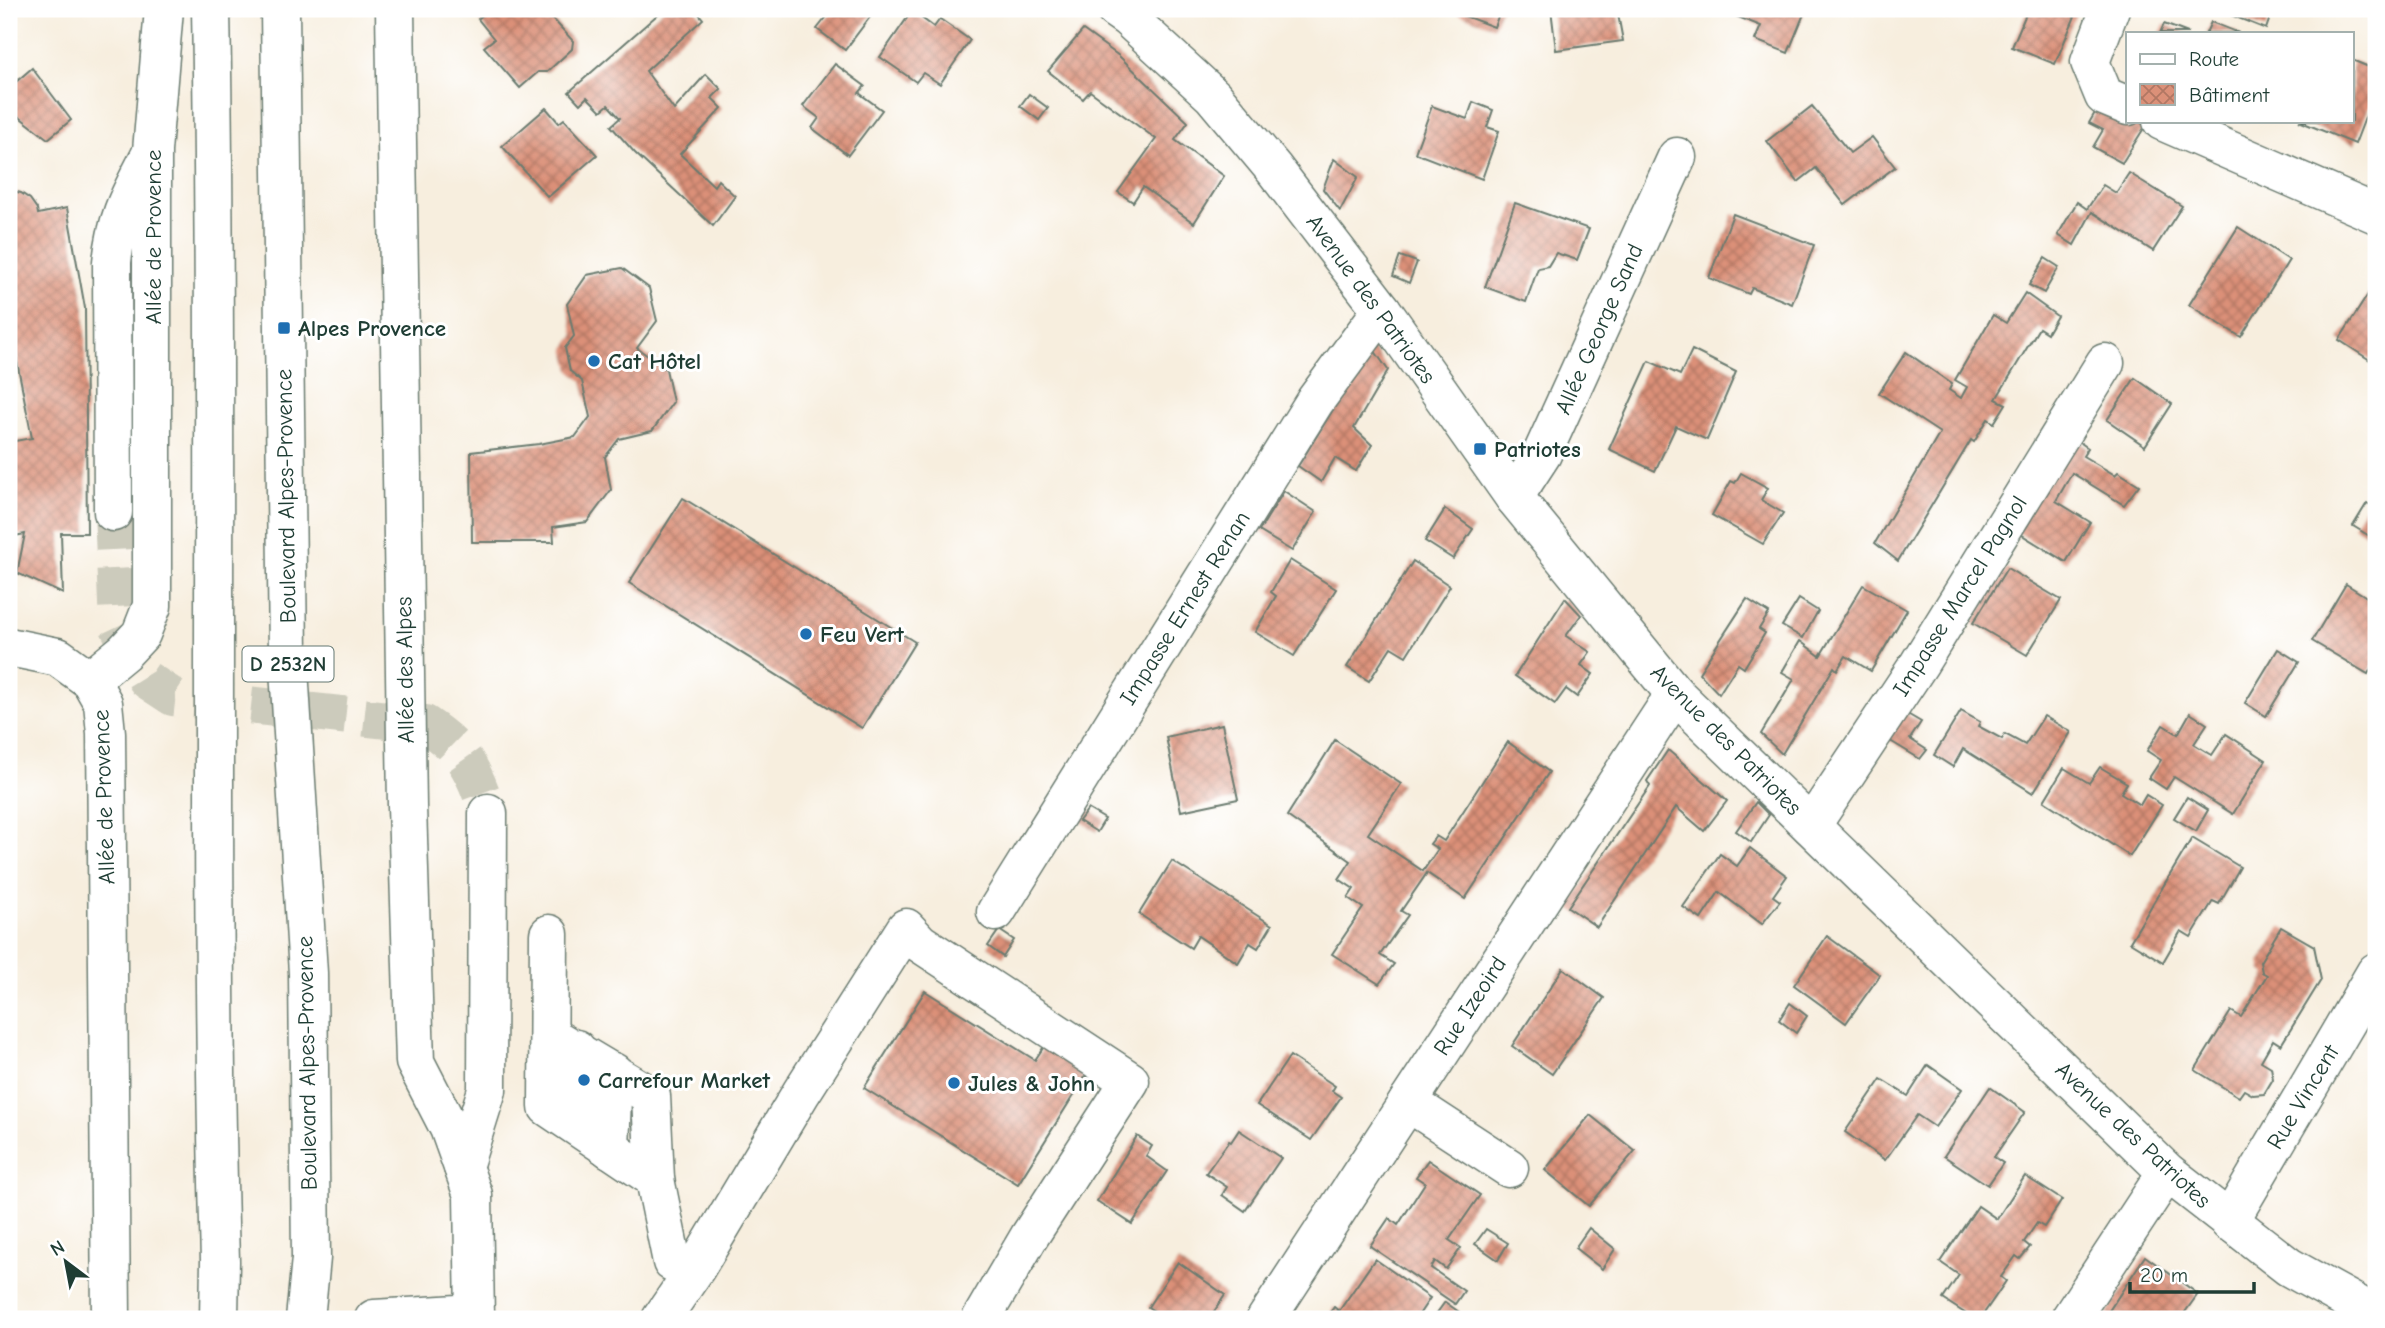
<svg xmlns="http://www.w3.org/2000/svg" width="2385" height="1328" font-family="'Comic Neue',sans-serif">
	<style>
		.building { fill: url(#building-cross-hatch) }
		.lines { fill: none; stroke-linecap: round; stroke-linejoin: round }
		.minor-tunnel { stroke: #cccbbc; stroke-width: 38; stroke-dasharray: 38 19; stroke-linecap: butt }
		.minor-casing { stroke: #6b7b70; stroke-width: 41 }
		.major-casing { stroke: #6b7b70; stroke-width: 41 }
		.minor { stroke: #fff; stroke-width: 38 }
		.major { stroke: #fff; stroke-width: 38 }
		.poi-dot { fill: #1f6fb2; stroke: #fff; stroke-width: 2.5 }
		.labels { text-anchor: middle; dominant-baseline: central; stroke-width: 6; stroke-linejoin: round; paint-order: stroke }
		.shield { fill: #fff; stroke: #627771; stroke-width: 2 }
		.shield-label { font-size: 21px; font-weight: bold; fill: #1f3d34 }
		.street-label { font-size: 23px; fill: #1f3d34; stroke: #fff }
		.poi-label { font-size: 23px; font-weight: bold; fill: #1f3d34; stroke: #fff; text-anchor: start }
	</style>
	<defs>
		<pattern id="building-cross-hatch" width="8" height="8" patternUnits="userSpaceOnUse" patternTransform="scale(1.75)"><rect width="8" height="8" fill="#db9078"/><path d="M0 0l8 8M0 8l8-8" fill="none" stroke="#b17763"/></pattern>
	</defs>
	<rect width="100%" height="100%" fill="#fff"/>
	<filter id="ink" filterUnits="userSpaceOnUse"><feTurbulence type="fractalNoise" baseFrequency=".0143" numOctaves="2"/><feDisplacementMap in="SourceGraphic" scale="14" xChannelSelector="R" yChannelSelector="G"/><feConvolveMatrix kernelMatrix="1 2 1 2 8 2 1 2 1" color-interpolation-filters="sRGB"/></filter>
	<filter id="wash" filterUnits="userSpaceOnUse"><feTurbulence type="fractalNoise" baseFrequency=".00686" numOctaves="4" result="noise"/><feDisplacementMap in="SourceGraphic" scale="28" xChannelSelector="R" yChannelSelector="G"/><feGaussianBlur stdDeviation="1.57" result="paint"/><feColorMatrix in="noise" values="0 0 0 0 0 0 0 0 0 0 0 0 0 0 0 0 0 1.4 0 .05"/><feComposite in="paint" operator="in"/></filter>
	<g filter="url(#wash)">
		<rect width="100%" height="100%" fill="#f7eede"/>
		<g id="blocks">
			<g class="building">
				<polygon points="489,9 544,9 573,41 572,49 547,72 538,72 520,88 484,47 494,39 478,19"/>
				<polygon points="664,9 695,9 703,19 646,71 674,110 706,74 721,89 712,98 722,108 680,154 714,186 718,180 735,196 713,226 635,153 611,126 620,118 608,105 601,111 587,97 580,104 569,92"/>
				<polygon points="833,9 876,9 845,50 817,29"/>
				<polygon points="1446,9 1501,9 1494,27"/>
				<polygon points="1551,9 1617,9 1623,41 1556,50"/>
				<polygon points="1730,9 1806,9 1788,53 1755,40 1761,26 1728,13"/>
				<polygon points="2028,9 2078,9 2055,64 2012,47"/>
				<polygon points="2224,9 2273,9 2266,29 2223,12"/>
				<polygon points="912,11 934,27 940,19 970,40 940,84 923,73 916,82 880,57"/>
				<polygon points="2211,22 2239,33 2206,33"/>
				<polygon points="2164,24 2188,33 2160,33"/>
				<polygon points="1083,30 1119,56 1188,122 1175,140 1224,176 1194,223 1143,187 1133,202 1118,192 1156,139 1090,91 1083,99 1048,71"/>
				<polygon points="2352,60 2376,70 2376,89 2355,144 2299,121 2352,121"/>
				<polygon points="835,64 865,86 859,93 882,110 848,155 812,128 819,118 803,106"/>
				<polygon points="32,68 71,120 48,139 9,109 9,88"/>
				<polygon points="1029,94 1048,108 1039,120 1020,106"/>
				<polygon points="1473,102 1493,110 1487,127 1499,131 1482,179 1415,153 1432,106 1467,119"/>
				<polygon points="2100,104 2146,125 2122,163 2093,147 2103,130 2089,123"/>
				<polygon points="1812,106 1850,153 1872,137 1895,167 1845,205 1816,168 1798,182 1767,141"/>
				<polygon points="546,108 559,123 564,119 597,155 548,197 502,146"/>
				<polygon points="1334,159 1358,177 1340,211 1323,189"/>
				<polygon points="2129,173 2182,206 2153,251 2092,212 2074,245 2058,235 2077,202 2087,209 2103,185 2116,193"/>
				<polygon points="9,190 21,193 30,199 37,209 38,214 67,208 85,308 87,533 61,533 63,594 17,573 25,534 9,537 9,442 32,438 9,321"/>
				<polygon points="1515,203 1589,229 1577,260 1556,253 1548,266 1538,268 1526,302 1485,287"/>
				<polygon points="1733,214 1814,245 1792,304 1752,288 1749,294 1709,278"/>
				<polygon points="2238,227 2289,260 2241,337 2189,305"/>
				<polygon points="1400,256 1417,262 1409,283 1393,276"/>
				<polygon points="2045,258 2059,267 2044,293 2029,285"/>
				<polygon points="622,268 649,288 657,321 637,348 666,369 673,402 652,431 619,439 605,457 611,490 587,522 553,527 554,542 472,542 471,452 539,444 575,437 590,417 582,381 570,371 565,348 574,336 567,304 587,275"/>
				<polygon points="2376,282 2376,364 2339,340"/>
				<polygon points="2025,293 2057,316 2047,333 2039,328 1996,399 2006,404 1994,423 1988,419 1974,442 1971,440 1898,561 1875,543 1940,433 1879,393 1906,352 1952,384 1949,390 1961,398 1967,387 1955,380 1993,315 2006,323"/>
				<polygon points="1372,347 1388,370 1354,428 1372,445 1356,471 1335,458 1321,482 1298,466"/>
				<polygon points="1692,350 1736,372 1707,440 1676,426 1655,471 1609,449 1649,361 1680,375"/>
				<polygon points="2135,378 2172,404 2145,446 2107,420"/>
				<polygon points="2071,436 2088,448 2083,456 2115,475 2118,472 2139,485 2124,505 2072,473 2056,501 2090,522 2066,562 2014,530"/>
				<polygon points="1741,473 1768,488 1761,500 1783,513 1763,544 1712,515 1731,481 1735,483"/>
				<polygon points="1284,491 1316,512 1292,551 1259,531"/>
				<polygon points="683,498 915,642 862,728 629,583"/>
				<polygon points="2367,503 2376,508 2376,540 2353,526"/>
				<polygon points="1445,509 1473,529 1453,559 1425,541"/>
				<polygon points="1290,560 1336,589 1294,656 1255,632 1276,596 1271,592"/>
				<polygon points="1413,561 1450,586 1406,656 1391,647 1369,681 1347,667"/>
				<polygon points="2007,568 2061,600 2027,655 1973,623"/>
				<polygon points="2346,584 2376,603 2376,660 2368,674 2312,641"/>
				<polygon points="1863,585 1907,610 1871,671 1846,656 1837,670 1834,667 1782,754 1761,734 1794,679 1782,672 1800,641 1820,656"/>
				<polygon points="1565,598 1581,615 1566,636 1590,652 1581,665 1593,674 1577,697 1566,689 1555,704 1515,676"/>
				<polygon points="1747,599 1769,613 1759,629 1765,633 1744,668 1738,664 1719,694 1699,673"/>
				<polygon points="1799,599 1818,611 1803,638 1782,626"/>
				<polygon points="2278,649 2299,662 2266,716 2245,703"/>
				<polygon points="1961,711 1980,722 1978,726 2002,739 2005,734 2025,745 2044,716 2071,732 2033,793 1963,749 1953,767 1934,755"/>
				<polygon points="1904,712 1921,722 1910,739 1927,750 1920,759 1887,739"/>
				<polygon points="2190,713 2207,724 2194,744 2212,755 2226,734 2266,760 2233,814 2174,777 2166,789 2149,778 2161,760 2147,751 2163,725 2178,734"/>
				<polygon points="1222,724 1238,799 1181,811 1166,737"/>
				<polygon points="1335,740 1401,784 1368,834 1423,871 1438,849 1430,844 1436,836 1444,841 1508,742 1549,772 1465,899 1427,873 1401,911 1408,915 1380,955 1394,964 1379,984 1332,954 1363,908 1348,898 1354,889 1339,879 1351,861 1287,816"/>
				<polygon points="1668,750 1727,801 1704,831 1676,807 1597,927 1568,907 1650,786 1647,781"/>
				<polygon points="2100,767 2127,783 2121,793 2140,805 2146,795 2162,805 2130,856 2044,801 2064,768 2089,783"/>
				<polygon points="2187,797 2208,810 2196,831 2174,818"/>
				<polygon points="1756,802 1769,815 1751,842 1736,831"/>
				<polygon points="1088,809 1105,819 1097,832 1079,821"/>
				<polygon points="2192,838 2240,867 2219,904 2213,901 2191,937 2181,931 2163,962 2130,942"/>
				<polygon points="1750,848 1787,876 1773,896 1780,901 1762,924 1719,892 1701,919 1683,907 1720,854 1737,866"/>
				<polygon points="1172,861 1272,925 1258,948 1250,943 1238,963 1198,936 1191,948 1139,914"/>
				<polygon points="2281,927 2314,946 2321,980 2281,1045 2273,1040 2261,1061 2271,1067 2273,1079 2264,1094 2253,1095 2244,1090 2239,1097 2195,1070 2231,1011 2241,1017 2267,975 2262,972 2260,962"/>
				<polygon points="999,930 1014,940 1003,957 988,946"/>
				<polygon points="1827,936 1880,975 1846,1023 1794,985"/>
				<polygon points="1563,968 1604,998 1552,1074 1512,1046"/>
				<polygon points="925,991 1035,1060 1045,1045 1088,1072 1018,1184 864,1088"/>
				<polygon points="1790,1003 1807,1016 1796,1033 1779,1020"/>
				<polygon points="1290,1056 1335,1086 1332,1091 1341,1097 1311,1140 1257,1105"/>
				<polygon points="1928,1065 1962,1089 1935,1127 1917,1115 1885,1160 1845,1132 1881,1079 1908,1096"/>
				<polygon points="1990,1087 2025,1112 1994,1157 2003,1163 1988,1185 1944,1156"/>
				<polygon points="1590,1115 1635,1151 1589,1206 1545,1170"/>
				<polygon points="1239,1130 1281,1158 1245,1211 1222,1195 1227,1187 1206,1173 1229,1141 1231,1142"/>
				<polygon points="1137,1136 1152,1146 1146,1156 1167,1171 1132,1224 1097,1201"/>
				<polygon points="1428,1160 1480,1195 1449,1240 1461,1248 1446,1269 1435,1261 1431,1268 1464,1291 1455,1304 1370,1246 1389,1218 1398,1225 1425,1183 1416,1177"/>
				<polygon points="2025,1176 2062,1200 2044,1227 2037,1223 2024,1242 2030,1247 2020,1259 2016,1256 2001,1277 2006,1281 1980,1319 1974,1319 1943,1299 1959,1275 1940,1262 1978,1206 1997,1219"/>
				<polygon points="1589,1228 1615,1249 1602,1269 1575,1248"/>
				<polygon points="1486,1229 1508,1243 1498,1260 1475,1244"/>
				<polygon points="2145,1256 2198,1294 2180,1319 2108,1319 2105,1317"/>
				<polygon points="1375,1259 1430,1298 1416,1319 1326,1319 1334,1307 1339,1311"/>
				<polygon points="1178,1262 1225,1295 1209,1319 1166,1319 1148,1307"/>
				<polygon points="1445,1302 1459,1312 1454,1319 1437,1319 1434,1317"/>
			</g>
		</g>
	</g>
	<g filter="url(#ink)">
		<use href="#blocks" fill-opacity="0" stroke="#6b7b70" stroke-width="2"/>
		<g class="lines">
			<path class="minor-tunnel" d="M113 512 118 625 134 659 147 680 173 697 425 724C465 751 473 769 488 813"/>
			<defs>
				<g id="minor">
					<polyline points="395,9 407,806 415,1062 449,1128 473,1195 475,1319"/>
					<polyline points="1115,9 1128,18 1213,96 1274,169 1382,310 1514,497 1675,694 2167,1172 2289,1267 2376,1315"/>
					<polyline points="2110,9 2090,62 2104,96 2128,106"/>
					<polyline points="2162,121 2376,214"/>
					<polyline points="1514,497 1542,454 1677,157"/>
					<path d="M113 512 112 262C117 216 129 197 150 156"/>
					<polyline points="9,647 58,657 90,680 103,703 106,733 111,1319"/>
					<polyline points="90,680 124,652 141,634 152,606 152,151 164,9"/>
					<polyline points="1811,826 1919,664 2105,363"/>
					<polyline points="996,912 1315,401 1382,310"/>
					<polyline points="549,934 548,1107 655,1179 672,1262"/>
					<polyline points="549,1035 651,1096 655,1179"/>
					<polyline points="1408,1102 1509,1168"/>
					<polyline points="576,1125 576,1049"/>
					<polyline points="610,1149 613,1072"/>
					<polyline points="463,1167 487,1090 488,813"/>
					<polyline points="2229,1222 2376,972"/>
					<polyline points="374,1319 475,1313"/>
					<polyline points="661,1319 696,1268 801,1093 906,928 920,943 1130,1081 1029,1237 981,1319"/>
					<polyline points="1266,1319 1675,694"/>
					<polyline points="2070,1319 2167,1172"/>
				</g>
				<g id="major">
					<path d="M211 9C219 426 208 844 220 1261L219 1319"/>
					<polyline points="280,9 288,653 308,973 311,1258 305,1319"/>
				</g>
			</defs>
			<use href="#minor" class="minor-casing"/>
			<use href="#major" class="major-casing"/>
			<use href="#minor" class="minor"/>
			<use href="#major" class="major"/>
		</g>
	</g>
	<g class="poi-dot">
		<rect x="277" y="321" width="14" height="14" rx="3.5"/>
		<circle cx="594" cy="361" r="7"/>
		<rect x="1473" y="442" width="14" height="14" rx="3.5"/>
		<circle cx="806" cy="634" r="7"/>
		<circle cx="584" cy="1080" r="7"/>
		<circle cx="954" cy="1083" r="7"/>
	</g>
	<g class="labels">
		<rect class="shield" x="242.5" y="646.5" width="91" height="35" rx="5"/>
		<g class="shield-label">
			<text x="288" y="664">D 2532N</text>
		</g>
		<g class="street-label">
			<text transform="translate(153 237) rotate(-90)">Allée de Provence</text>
			<text transform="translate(1371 299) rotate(54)">Avenue des Patriotes</text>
			<text transform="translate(1599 329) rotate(-66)">Allée George Sand</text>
			<text transform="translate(286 496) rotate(-91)">Boulevard Alpes-Provence</text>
			<text transform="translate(1960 596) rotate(-58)">Impasse Marcel Pagnol</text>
			<text transform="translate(1185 608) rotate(-58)">Impasse Ernest Renan</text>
			<text transform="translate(405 670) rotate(-91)">Allée des Alpes</text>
			<text transform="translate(1726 740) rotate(45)">Avenue des Patriotes</text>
			<text transform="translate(104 797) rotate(-92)">Allée de Provence</text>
			<text transform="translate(1470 1006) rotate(-57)">Rue Izeoird</text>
			<text transform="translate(307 1063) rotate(-91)">Boulevard Alpes-Provence</text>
			<text transform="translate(2303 1097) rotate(-59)">Rue Vincent</text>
			<text transform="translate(2133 1135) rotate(43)">Avenue des Patriotes</text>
		</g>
		<g class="poi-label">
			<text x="298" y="328">Alpes Provence</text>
			<text x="608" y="361">Cat Hôtel</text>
			<text x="1494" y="449">Patriotes</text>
			<text x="820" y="634">Feu Vert</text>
			<text x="598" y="1080">Carrefour Market</text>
			<text x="968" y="1083">Jules &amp; John</text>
		</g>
	</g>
	<rect width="2385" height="1328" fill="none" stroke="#fff" stroke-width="35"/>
	<rect x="2126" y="32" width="228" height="91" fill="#ffffff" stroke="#a5b1ae" stroke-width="2"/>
	<rect x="2140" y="54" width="35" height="10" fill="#ffffff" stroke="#a5b1ae" stroke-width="2"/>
	<text x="2189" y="66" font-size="21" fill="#1f3d34">Route</text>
	<rect x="2140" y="84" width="35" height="21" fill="url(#building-cross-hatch)" stroke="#a5b1ae" stroke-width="2"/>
	<text x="2189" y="102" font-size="21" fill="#1f3d34">Bâtiment</text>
	<g transform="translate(66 1262) rotate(328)" stroke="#ffffff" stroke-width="5" paint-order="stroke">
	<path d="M0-5L12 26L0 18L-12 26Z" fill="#1f3d34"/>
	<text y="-10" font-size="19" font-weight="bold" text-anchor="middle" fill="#1f3d34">N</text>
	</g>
	<path d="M2130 1282v10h124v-10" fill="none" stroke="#1f3d34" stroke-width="3.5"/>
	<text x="2140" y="1282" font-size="21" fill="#1f3d34" stroke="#ffffff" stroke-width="5" paint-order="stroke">20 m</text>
</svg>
